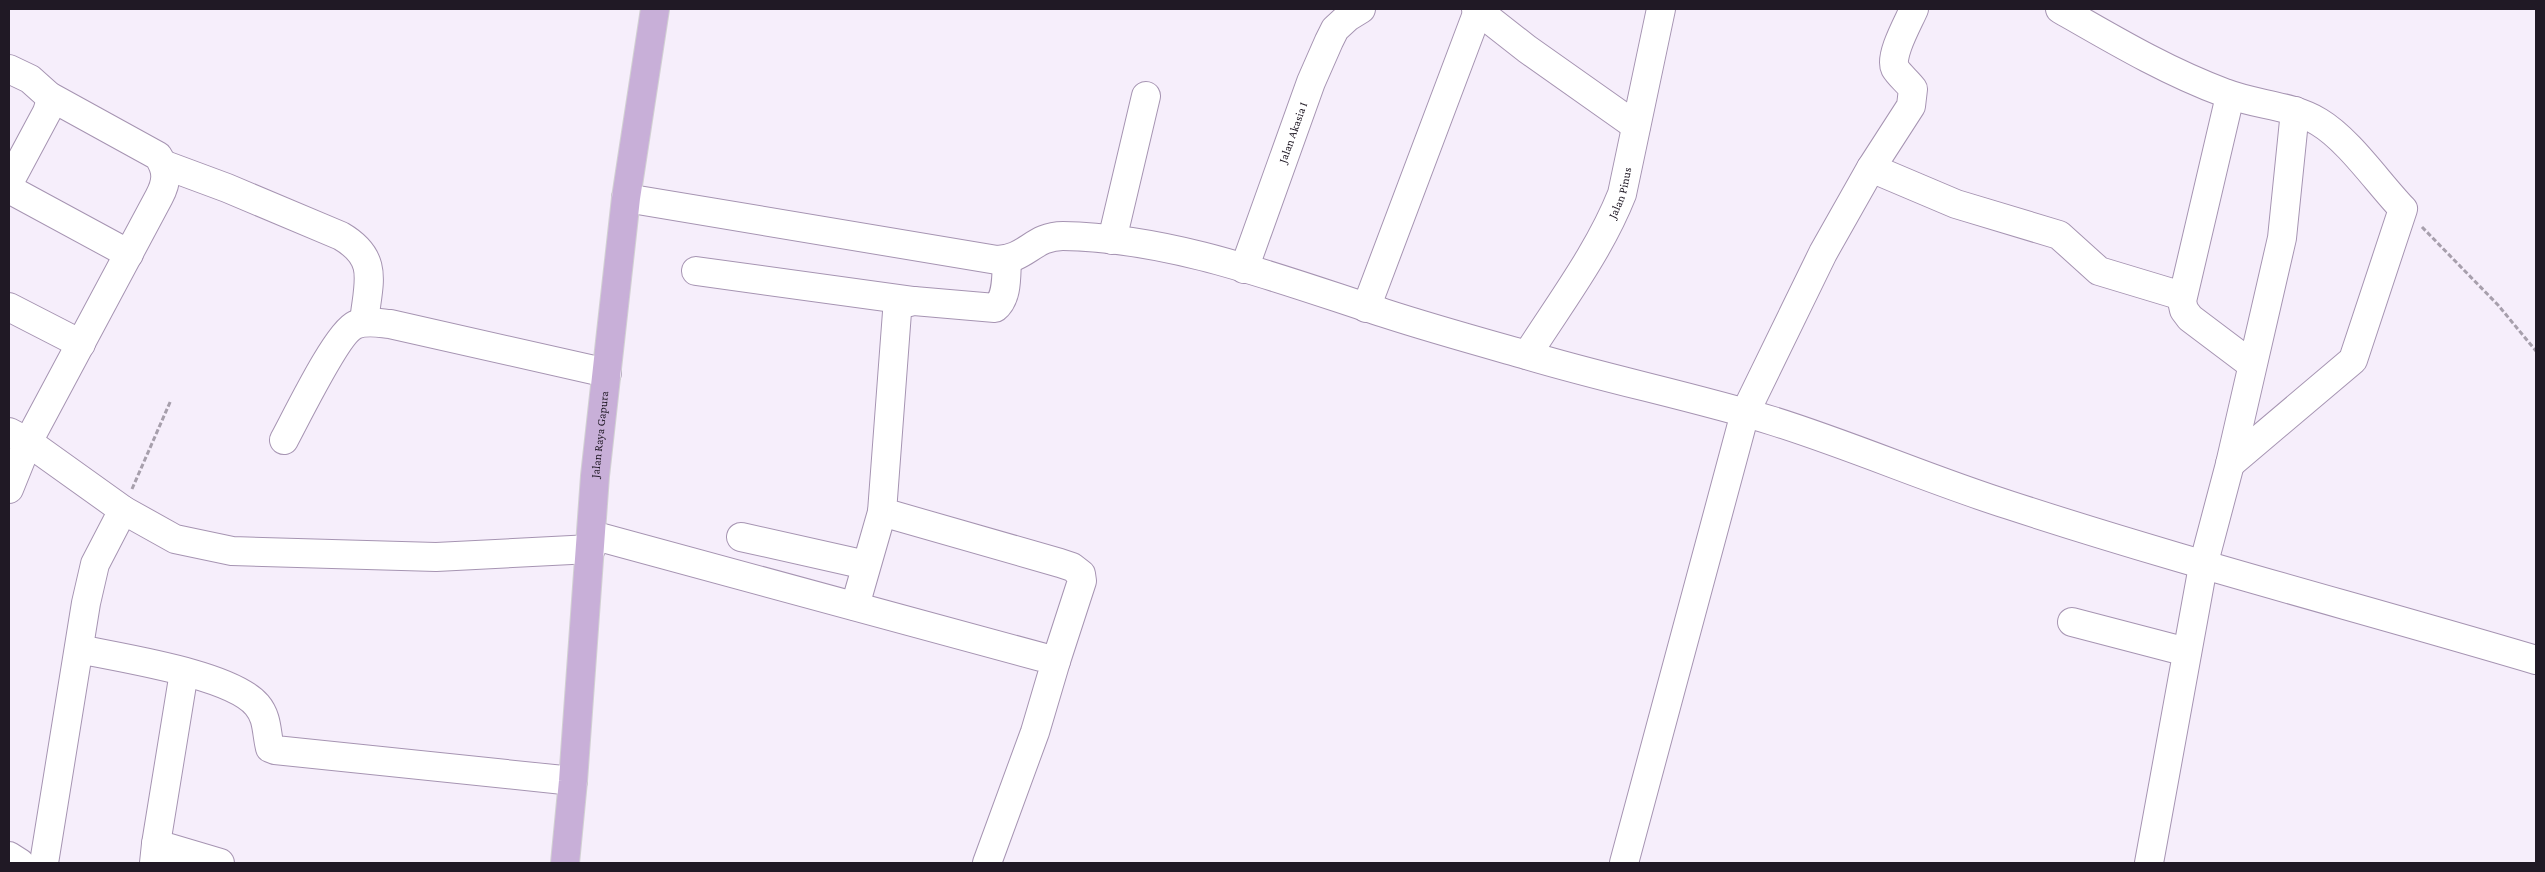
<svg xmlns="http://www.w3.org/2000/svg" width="2545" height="872" font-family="'Crimson Pro',serif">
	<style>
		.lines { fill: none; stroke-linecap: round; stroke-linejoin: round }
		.minor-casing { stroke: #a694b2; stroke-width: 30 }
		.major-casing { stroke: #d2d1d3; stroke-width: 30 }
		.path { stroke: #a79fac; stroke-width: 3; stroke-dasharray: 5 2.5; stroke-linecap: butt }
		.minor { stroke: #fff; stroke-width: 28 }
		.major { stroke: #c8afd8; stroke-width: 28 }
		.labels { text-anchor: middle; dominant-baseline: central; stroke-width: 4.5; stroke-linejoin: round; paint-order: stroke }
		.street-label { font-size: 12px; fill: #201925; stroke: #fff }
	</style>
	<rect width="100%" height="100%" fill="#f6eefb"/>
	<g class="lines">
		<defs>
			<g id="minor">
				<polyline points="1476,9 1527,49 1636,126"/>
				<path d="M2060 9C2114 40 2166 71 2225 93 2255 105 2291 105 2319 122 2349 140 2378 183 2403 209L2353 360 2230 464"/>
				<path d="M9 69 30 79 49 96 158 156C168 171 167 182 159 197L28 442 9 489"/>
				<polyline points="2230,96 2182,301 2184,310 2190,318 2251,364"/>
				<path d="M165 165 227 188 341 236C380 259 368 283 364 322"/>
				<polyline points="1871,168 1956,204 2059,235 2099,271 2182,296"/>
				<polyline points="9,183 47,112 50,103 49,96"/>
				<polyline points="9,189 129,254"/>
				<path d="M626 198 997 260C1027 259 1033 236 1063 236 1174 238 1279 279 1384 313 1430 328 1477 341 1523 354 1606 379 1691 396 1773 421 1853 446 1930 480 2009 505 2183 562 2361 608 2536 660"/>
				<polyline points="1112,240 1146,96"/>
				<path d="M1007 259C1006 275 1008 298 995 308L914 301 902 304 897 312 882 512 1060 563 1072 567 1081 574 1082 581 1056 661"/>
				<path id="s1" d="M1244 269 1311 82 1329 41 1335 29 1348 17 1361 9"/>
				<polyline points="696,271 914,301"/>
				<polyline points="9,307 81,344"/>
				<polyline points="1366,308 1478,11"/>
				<path id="s2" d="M1527 355C1560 303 1599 252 1622 194L1661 9"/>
				<polyline points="9,432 28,442 123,510 175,539 232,551 436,557 591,549"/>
				<path d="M284 440C296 418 337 333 355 325 366 320 379 323 390 324L607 373"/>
				<polyline points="592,535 1056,661 1035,732 987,863"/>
				<polyline points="741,537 866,565"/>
				<polyline points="855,606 882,512"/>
				<polyline points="2072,622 2187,652"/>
				<path d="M79 649C120 658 231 674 257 705 268 718 266 732 270 748L275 750 573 781"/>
				<polyline points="156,844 184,672"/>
				<polyline points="9,856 20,863"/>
				<polyline points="44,863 86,603 95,564 123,510"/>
				<polyline points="154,863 156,844 220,863"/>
				<path d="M1624 863 1745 413 1823 253 1871 168 1911 106 1913 89C1908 82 1899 75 1895 68 1889 56 1909 21 1914 9"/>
				<polyline points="2149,863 2203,566 2230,464 2282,238 2295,111"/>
			</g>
			<g id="major">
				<path id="s3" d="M565 863 573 781 595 476 626 198 655 9"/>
			</g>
		</defs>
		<use href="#minor" class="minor-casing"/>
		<use href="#major" class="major-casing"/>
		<g class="path">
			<polyline points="2422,227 2498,305 2536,351"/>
			<polyline points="132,489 171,400"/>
		</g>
		<use href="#minor" class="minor"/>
		<use href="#major" class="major"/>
	</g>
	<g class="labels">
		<g class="street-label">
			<text stroke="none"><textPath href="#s1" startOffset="145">Jalan Akasia I</textPath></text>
			<text stroke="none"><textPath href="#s2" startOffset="188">Jalan Pinus</textPath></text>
			<text stroke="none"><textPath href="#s3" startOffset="430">Jalan Raya Gapura</textPath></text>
		</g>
	</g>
	<rect width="2545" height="872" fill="none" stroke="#201925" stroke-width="20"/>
</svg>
